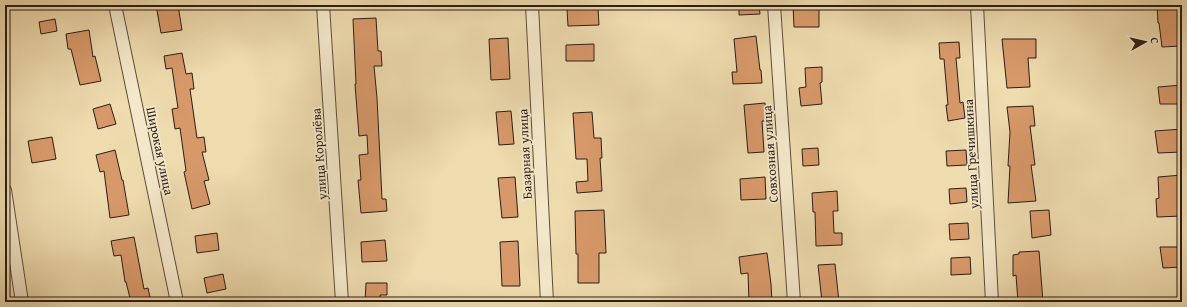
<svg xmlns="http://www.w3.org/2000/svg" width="1187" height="307" font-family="'Gentium Book Plus',serif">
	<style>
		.building { fill: #d8996a; stroke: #2b1d17 }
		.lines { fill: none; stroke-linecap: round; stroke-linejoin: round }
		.minor-casing { stroke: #5c4c3d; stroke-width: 14 }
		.minor { stroke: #f4e8ca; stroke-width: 12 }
		.labels { text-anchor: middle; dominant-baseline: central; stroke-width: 3.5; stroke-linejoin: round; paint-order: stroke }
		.street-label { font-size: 13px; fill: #2b1d17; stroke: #f4e8ca }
	</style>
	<rect width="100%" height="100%" fill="#eedbae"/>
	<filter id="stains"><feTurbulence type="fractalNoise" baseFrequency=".005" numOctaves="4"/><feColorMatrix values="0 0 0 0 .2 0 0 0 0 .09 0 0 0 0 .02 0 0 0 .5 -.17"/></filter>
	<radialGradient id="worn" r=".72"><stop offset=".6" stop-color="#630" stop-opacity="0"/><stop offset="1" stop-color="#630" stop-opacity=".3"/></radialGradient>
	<g class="building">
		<polygon points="156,5 178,5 182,30 161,33"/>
		<polygon points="739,5 759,5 760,14 739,15"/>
		<polygon points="793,5 819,5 819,27 794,27"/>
		<polygon points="1157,5 1180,5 1182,18 1182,20 1179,20 1181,46 1162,47 1159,23 1158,23"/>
		<polygon points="598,8 599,25 568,26 567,9"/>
		<polygon points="376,18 378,51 381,51 382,66 374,66 377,98 382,199 386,199 387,211 361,213 358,180 361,180 359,155 368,154 367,135 359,136 355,84 356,84 353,19"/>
		<polygon points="55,19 57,31 41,34 39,22"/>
		<polygon points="89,30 93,57 95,56 101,81 80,85 71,49 68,49 66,34"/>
		<polygon points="756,36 760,70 761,70 762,83 733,84 732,72 737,72 734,39"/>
		<polygon points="508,38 510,79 491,80 489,39"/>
		<polygon points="1002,39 1036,39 1036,58 1028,58 1030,87 1007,88"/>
		<polygon points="959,42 960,58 956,58 960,103 963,102 965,118 948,121 946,105 948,105 944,59 940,59 939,43"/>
		<polygon points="594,44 594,61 566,61 566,45"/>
		<polygon points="182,53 186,74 192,73 194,89 190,89 197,138 204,137 206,152 202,152 209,180 204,181 210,204 192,209 184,172 186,171 180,128 175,129 172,109 178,108 172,68 166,69 164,56"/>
		<polygon points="822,67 822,82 820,83 822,104 801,106 799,88 806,87 805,68"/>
		<polygon points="1182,85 1182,104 1160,104 1158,87"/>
		<polygon points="765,103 766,121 762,121 764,152 748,153 744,105"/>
		<polygon points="110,104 116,124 98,129 93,109"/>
		<polygon points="1033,106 1035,126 1030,126 1035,165 1031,165 1036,201 1008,203 1010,166 1008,166 1010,132 1007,107"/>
		<polygon points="511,111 514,144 499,145 496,112"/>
		<polygon points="592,112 594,138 601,138 602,158 600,158 602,191 577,193 576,182 588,181 587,159 576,159 573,113"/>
		<polygon points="1182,129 1182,152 1158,153 1155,131"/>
		<polygon points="52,137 56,159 32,163 28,141"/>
		<polygon points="818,148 819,165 803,166 802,149"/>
		<polygon points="115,150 122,180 123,180 129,215 110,218 104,171 100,172 96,155"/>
		<polygon points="966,150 967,165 947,166 946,151"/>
		<polygon points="1182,175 1182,216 1157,217 1156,199 1159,198 1158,177"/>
		<polygon points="515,177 518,217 502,218 498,178"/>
		<polygon points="765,177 766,199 741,200 740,179"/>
		<polygon points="966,188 967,202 950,204 949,189"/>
		<polygon points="837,191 838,211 833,211 834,233 842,233 842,245 816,246 815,212 813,212 812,193"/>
		<polygon points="604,210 606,253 599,253 599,283 578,283 578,254 576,254 575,211"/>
		<polygon points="1049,210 1051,235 1032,238 1030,211"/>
		<polygon points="968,223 969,239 950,240 949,224"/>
		<polygon points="217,233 219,250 197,253 195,236"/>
		<polygon points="134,237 144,289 148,288 151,302 131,302 126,282 125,282 121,255 114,256 111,241"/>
		<polygon points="385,240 387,261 362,262 361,242"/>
		<polygon points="518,241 520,286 502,286 500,242"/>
		<polygon points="1160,247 1182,247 1182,267 1163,268"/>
		<polygon points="1039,251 1043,302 1018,302 1016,275 1013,276 1013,255 1019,254 1019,252"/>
		<polygon points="767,253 771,284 772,302 749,302 748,273 741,274 739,257"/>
		<polygon points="970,257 971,274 951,275 951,258"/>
		<polygon points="835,264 839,302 822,302 818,265"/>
		<polygon points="223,274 226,289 207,293 204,278"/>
		<polygon points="366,283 387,283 387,295 380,295 381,302 365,302"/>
	</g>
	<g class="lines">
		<defs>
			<g id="minor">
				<polyline points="115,5 177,302"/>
				<polyline points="323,5 342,302"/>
				<polyline points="532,5 547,302"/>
				<polyline points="774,5 794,302"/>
				<polyline points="977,5 992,302"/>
				<polyline points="5,190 22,302"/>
			</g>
		</defs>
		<use href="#minor" class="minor-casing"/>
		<use href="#minor" class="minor"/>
	</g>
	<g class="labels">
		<g class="street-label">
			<text transform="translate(160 151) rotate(78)">Широкая улица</text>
			<text transform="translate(319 154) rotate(-94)">улица Королёва</text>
			<text transform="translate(525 154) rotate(-93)">Базарная улица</text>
			<text transform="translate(770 154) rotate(-94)">Совхозная улица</text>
			<text transform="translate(971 154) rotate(-93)">улица Гречишкина</text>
		</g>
	</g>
	<rect width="1187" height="307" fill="none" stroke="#eedbae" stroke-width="20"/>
	<rect x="6" y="6" width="1175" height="295" fill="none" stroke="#2b1d17" stroke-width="2"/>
	<rect x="10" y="10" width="1167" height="287" fill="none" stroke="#2b1d17"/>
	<g transform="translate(1145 42) rotate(82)" stroke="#f4e8ca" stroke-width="3" paint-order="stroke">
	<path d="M0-3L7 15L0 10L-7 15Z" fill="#2b1d17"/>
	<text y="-6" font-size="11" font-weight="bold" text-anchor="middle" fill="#2b1d17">С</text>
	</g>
	<rect width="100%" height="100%" filter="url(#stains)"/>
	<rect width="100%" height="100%" fill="url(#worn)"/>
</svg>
